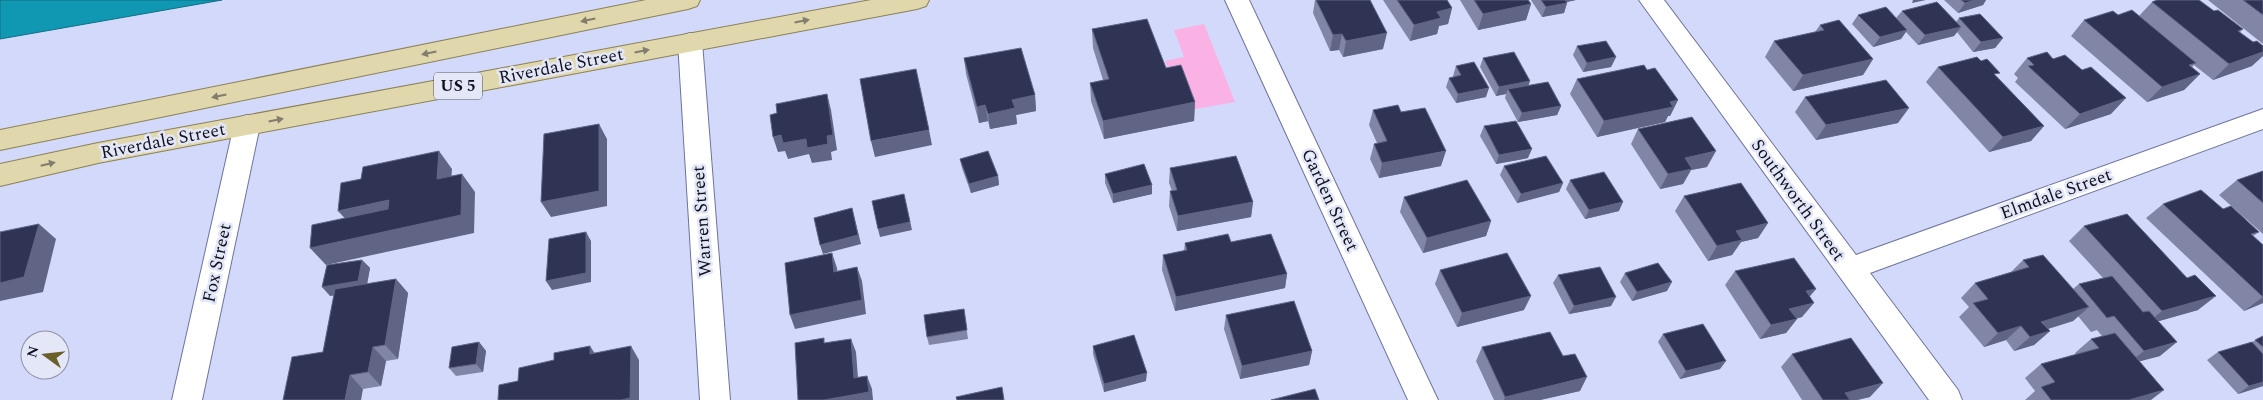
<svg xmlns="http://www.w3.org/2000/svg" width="2263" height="400" font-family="Spectral,serif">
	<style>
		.green { fill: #fab2e5 }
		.water { fill: #1098b3; stroke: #106f86 }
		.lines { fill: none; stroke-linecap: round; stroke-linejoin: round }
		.minor-casing { stroke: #6d7398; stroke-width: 2 }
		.major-casing { stroke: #8a8056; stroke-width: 2 }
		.minor { fill: #fff; fill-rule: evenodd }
		.major { fill: #e0d7ac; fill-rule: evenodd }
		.wall { fill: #8186a7 }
		.shaded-wall { fill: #606586 }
		.building { fill: #2f3354; stroke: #606586 }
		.oneway { fill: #827d6c }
		.labels { text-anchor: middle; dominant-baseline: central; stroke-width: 5; stroke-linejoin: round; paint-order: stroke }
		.shield { fill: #e4e7f8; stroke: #4f505f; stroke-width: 1 }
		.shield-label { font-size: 16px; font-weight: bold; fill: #0f101e }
		.street-label { font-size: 18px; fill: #0f101e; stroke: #e4e7f8 }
	</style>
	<rect width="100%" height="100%" fill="#d3d9fa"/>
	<polygon class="green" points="1204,24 1235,102 1190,110 1175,86 1165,61 1184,57 1174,30"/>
	<polygon class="water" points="0,0 222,0 0,39"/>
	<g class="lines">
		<defs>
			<g id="minor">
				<polygon points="1225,0 1249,0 1438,400 1408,400"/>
				<polygon points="1639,0 1664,0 1856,255 2263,109 2263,129 1870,273 1958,390 1962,400 1929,400"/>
				<polygon points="690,33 699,36 702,42 730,400 700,400 678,42 681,36"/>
				<polygon points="247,115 256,118 260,125 202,400 172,400 234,125 238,118"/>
			</g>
			<g id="major">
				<polygon points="646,0 700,0 697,6 688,9 0,150 0,130"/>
				<polygon points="871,0 929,0 926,6 917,9 98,163 0,186 0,164 98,143"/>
			</g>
		</defs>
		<use href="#minor" class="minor-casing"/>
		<use href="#major" class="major-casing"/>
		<use href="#minor" class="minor"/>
		<use href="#major" class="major"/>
	</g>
	<g class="wall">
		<polygon points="1315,0 1370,0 1383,49 1343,57 1339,50 1330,51 1313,13"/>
		<polygon points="1383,0 1447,0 1452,8 1448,24 1439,26 1437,34 1410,41"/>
		<polygon points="1460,0 1528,0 1531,4 1526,20 1478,30"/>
		<polygon points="1531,0 1576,0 1566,2 1567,3 1564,13 1542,17"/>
		<polygon points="1944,0 1986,0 1983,5 1958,13"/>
		<polygon points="2208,0 2263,0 2263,44"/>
		<polygon points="2152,2 2214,11 2243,29 2240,32 2252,66 2213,80 2194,65 2192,67 2200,74 2184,90 2147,102 2071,36 2084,20 2118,15 2139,16"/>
		<polygon points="1902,11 1956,22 1959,18 2003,38 1995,48 1973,52 1957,32 1954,36 1918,45 1906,32 1901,39 1873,47 1852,24 1858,15 1896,18"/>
		<polygon points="1820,25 1873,59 1863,75 1793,91 1765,57 1774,41 1815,32"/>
		<polygon points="1092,29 1166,68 1195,102 1194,121 1104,139 1091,101 1090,83 1103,80 1093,48"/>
		<polygon points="1577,46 1616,57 1611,67 1583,72 1573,55"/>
		<polygon points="964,58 1035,95 1036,111 1016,115 1017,124 990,129 988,121 979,123 966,74"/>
		<polygon points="1483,58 1561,106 1557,115 1518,122 1505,98 1506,94 1496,96 1480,67"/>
		<polygon points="2027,58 2053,59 2082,70 2111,114 2065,129 2015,82 2018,78 2014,74"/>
		<polygon points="1456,66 1486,97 1456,103 1446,87 1449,78 1454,77 1453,76"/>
		<polygon points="1938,67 1997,77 2044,126 2031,141 1989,152 1926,82"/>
		<polygon points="1647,70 1678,100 1670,116 1668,116 1665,122 1597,137 1570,94 1577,79"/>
		<polygon points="1805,97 1898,123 1816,140 1795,112"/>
		<polygon points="1373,110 1401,112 1441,166 1379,178 1370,159 1374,144 1377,143 1369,125"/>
		<polygon points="1484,126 1528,158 1496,164 1480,136"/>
		<polygon points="1638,129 1707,167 1691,170 1683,184 1660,189 1631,144"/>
		<polygon points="960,159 998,176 999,185 971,193 962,168"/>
		<polygon points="1504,166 1563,183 1559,192 1517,203 1500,175"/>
		<polygon points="1170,168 1253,202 1251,217 1177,231 1169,206 1170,191 1172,191 1169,183"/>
		<polygon points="2263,171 2263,234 2219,195 2237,180"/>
		<polygon points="1105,174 1152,194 1113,203 1105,183"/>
		<polygon points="1570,180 1619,211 1585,219 1566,189"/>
		<polygon points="1684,196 1768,223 1758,238 1741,242 1732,255 1708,261 1675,211"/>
		<polygon points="1404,197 1491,221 1486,236 1423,253 1400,212"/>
		<polygon points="2163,204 2223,209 2259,232 2253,236 2263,245 2263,303 2244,311 2146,218"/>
		<polygon points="2084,226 2198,310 2159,321 2160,356 2139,361 2151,400 2025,400 2035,391 2025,378 2041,364 2076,355 2075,353 2091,339 2102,336 2097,330 2091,332 2078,316 2073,321 2048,329 2050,331 2034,345 2014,351 2006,340 1984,347 1959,317 1969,307 1961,298 1975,283 2011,272 2023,260 2073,289 2079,284 2103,278 2069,241"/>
		<polygon points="1231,242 1287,274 1285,288 1175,311 1162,270 1163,255 1184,251 1185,243"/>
		<polygon points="362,260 370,268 367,284 396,279 408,293 398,359 386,361 381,386 363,389 323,352 334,295 330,296"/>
		<polygon points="1440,270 1524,310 1457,327 1435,284"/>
		<polygon points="1735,271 1816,289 1809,297 1802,317 1796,319 1797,319 1786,333 1760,339 1725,285"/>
		<polygon points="1625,273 1667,291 1632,301 1620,282"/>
		<polygon points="1558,275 1611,306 1569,314 1553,283"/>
		<polygon points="964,309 968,339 929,345 927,337"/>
		<polygon points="1226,315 1312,351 1309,365 1240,379 1224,329"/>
		<polygon points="1663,334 1720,369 1680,379 1658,342"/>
		<polygon points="2263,336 2263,386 2238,394 2207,360 2218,352 2252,342"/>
		<polygon points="479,342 486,351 483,372 456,376 449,368"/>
		<polygon points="1093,346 1146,381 1104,392 1093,354"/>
		<polygon points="1482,347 1580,391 1540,400 1494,400 1476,361"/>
		<polygon points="1792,354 1870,397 1857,400 1802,400 1781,367"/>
	</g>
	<g class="shaded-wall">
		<polygon points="1559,0 1576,0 1558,4"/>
		<polygon points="1913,0 1926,0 1912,3"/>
		<polygon points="1975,0 1986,0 1983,5 1958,13 1965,3"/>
		<polygon points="1567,3 1564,13 1542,17 1546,7"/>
		<polygon points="1531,4 1526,20 1478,30 1483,14"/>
		<polygon points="1452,8 1448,24 1439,26 1437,34 1410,41 1414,25 1437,12"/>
		<polygon points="1961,27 1954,36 1918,45 1925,35"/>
		<polygon points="1907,30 1901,39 1873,47 1880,37"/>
		<polygon points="1387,33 1383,49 1343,57 1346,41"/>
		<polygon points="1342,34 1339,50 1330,51 1333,35"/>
		<polygon points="2003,38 1995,48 1973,52 1981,42"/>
		<polygon points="2263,52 2263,56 2252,66 2213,80 2229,64"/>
		<polygon points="1616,57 1611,67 1583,72 1587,63"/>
		<polygon points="1873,59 1863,75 1793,91 1803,75"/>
		<polygon points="2200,74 2184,90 2147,102 2162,87"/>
		<polygon points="1530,81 1527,90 1508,89 1506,94 1496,96 1499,87"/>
		<polygon points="1489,88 1486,97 1456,103 1458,94"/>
		<polygon points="827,94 831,110 837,150 831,152 832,160 812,163 809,154 788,159 785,151 778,152 773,137 781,135 806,139 827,136"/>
		<polygon points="1035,95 1036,111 1016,115 1017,124 990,129 988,114 1012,100"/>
		<polygon points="2126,98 2111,114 2065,129 2080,114"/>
		<polygon points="1678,100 1670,116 1668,116 1665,122 1597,137 1604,121 1670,102"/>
		<polygon points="1195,102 1194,121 1104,139 1103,121"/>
		<polygon points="985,105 988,121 979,123 977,107"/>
		<polygon points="1561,106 1557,115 1518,122 1522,113"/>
		<polygon points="1909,108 1898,123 1816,140 1826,125"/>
		<polygon points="599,124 607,139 607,206 551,217 541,202"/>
		<polygon points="2044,126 2031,141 1989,152 2003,137"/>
		<polygon points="929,130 932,145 875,157 871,141"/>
		<polygon points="1532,149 1528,158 1496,164 1499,155"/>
		<polygon points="439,151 452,169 450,197 437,179"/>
		<polygon points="1446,151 1441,166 1379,178 1382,163"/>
		<polygon points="1716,151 1707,167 1691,170 1683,184 1660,189 1668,174 1685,158"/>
		<polygon points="462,174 475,192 474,233 326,265 310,248"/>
		<polygon points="998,176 999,185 971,193 969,184"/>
		<polygon points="1563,183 1559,192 1517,203 1521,194"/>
		<polygon points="1152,185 1152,194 1113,203 1113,194"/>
		<polygon points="389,200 403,218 354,228 338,211"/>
		<polygon points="1253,202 1251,217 1177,231 1178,216"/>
		<polygon points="1623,202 1619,211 1585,219 1589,210"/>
		<polygon points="906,203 912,230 880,237 878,229"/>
		<polygon points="852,208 861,244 823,254 820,245"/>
		<polygon points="1491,221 1486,236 1423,253 1427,238"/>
		<polygon points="1768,223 1758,238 1741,242 1732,255 1708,261 1717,246 1736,231"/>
		<polygon points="39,224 56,239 43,292 0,301 0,283"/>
		<polygon points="586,232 591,241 591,282 552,290 546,281"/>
		<polygon points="832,253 837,268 839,286 834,272"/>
		<polygon points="362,260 370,268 366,290 330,296 322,287"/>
		<polygon points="857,267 862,281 866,314 795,329 790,315"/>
		<polygon points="1287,274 1285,288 1175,311 1176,297"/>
		<polygon points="396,279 408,293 398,359 385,345"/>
		<polygon points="1672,282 1667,291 1632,301 1637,292"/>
		<polygon points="1816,289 1804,303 1806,291"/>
		<polygon points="1531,296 1524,310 1457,327 1462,313"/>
		<polygon points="2216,296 2198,310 2145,325 2162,311"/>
		<polygon points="1616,297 1611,306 1569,314 1574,306"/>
		<polygon points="2263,297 2263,303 2244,311"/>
		<polygon points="1814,303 1802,317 1778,323 1789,309"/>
		<polygon points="2089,307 2073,321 2028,335 2041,322"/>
		<polygon points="1797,319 1786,333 1760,339 1771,325"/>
		<polygon points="2021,326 2006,340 1984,347 1998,333"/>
		<polygon points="2050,331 2034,345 2014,351 2030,337"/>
		<polygon points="851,339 856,352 859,391 854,378"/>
		<polygon points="479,342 486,351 483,372 476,364"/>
		<polygon points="2177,342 2160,356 2126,365 2144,351"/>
		<polygon points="590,346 599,360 590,354"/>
		<polygon points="631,346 639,360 639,400 621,400"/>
		<polygon points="373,347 386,361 381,386 368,372"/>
		<polygon points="1312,351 1309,365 1240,379 1242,366"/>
		<polygon points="1726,361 1720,369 1680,379 1686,371"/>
		<polygon points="1147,373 1146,381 1104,392 1104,384"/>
		<polygon points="350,375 363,389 361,400 345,400"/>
		<polygon points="867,376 872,389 873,400 824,400"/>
		<polygon points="1587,377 1580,391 1540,400 1504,400 1505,397"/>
		<polygon points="2263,382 2263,386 2238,394 2249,386"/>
		<polygon points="1883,383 1870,397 1857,400 1839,400 1845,393"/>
		<polygon points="2164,390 2151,400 2129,400"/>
	</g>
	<g class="building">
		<polygon points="1316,0 1370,0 1387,33 1346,41 1342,34 1333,35"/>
		<polygon points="1397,0 1447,0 1452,8 1437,12 1441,18 1414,25"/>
		<polygon points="1474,0 1528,0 1531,4 1483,14"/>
		<polygon points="1541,0 1565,0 1567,3 1546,7"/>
		<polygon points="1961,0 1975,0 1965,3"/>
		<polygon points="2157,0 2199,0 2214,11 2218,10 2243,29 2238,31 2253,42 2257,41 2263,46 2263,52 2229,64 2152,2"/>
		<polygon points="2243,0 2263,0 2263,15"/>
		<polygon points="1937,2 1961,27 1925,35 1902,11"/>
		<polygon points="1886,7 1907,30 1880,37 1858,15"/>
		<polygon points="2132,10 2196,63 2189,65 2200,74 2162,87 2084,20 2113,11 2118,15"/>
		<polygon points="1980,14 2003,38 1981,42 1959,18"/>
		<polygon points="1147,19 1166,68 1181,65 1195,102 1103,121 1090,83 1109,79 1092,29"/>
		<polygon points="1839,20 1873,59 1803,75 1774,41 1824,30 1820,25"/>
		<polygon points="1606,41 1616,57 1587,63 1577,46"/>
		<polygon points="1021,48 1035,95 1012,100 1015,108 988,114 985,105 977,107 964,58"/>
		<polygon points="1514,52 1530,81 1499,87 1483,58"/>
		<polygon points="2047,52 2053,59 2065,55 2082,70 2091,67 2126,98 2080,114 2028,66 2034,65 2027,58"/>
		<polygon points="1977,57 1981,61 1987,59 2000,73 1994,74 2044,126 2003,137 1938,67"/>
		<polygon points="1474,62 1489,88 1458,94 1449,78 1461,75 1456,66"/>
		<polygon points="1644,65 1647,70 1655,68 1678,100 1670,102 1673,107 1604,121 1577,79"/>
		<polygon points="916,69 929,130 871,141 860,79"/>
		<polygon points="1886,80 1909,108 1826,125 1805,97"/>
		<polygon points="1548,82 1561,106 1522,113 1508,89"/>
		<polygon points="827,94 833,135 827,136 828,144 807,148 806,139 783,143 781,135 773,137 770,115 777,113 776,104"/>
		<polygon points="1398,105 1401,112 1425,108 1446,151 1382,163 1374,144 1387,141 1373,110"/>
		<polygon points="1692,117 1716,151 1685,158 1692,169 1668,174 1638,129"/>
		<polygon points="1516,121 1532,149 1499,155 1484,126"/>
		<polygon points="599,124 599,191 541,202 544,134"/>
		<polygon points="439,151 437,179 462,174 461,215 310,248 312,225 388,209 389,200 338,211 341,183 361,179 363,167"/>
		<polygon points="988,151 998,176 969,184 960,159"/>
		<polygon points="1236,156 1253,202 1178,216 1170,191 1177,190 1170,168"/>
		<polygon points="1546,156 1563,183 1521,194 1504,166"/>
		<polygon points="1144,164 1152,185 1113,194 1105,174"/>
		<polygon points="2263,171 2263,203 2237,180"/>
		<polygon points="1604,172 1623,202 1589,210 1570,180"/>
		<polygon points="1467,180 1491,221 1427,238 1404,197"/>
		<polygon points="1741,183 1768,223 1736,231 1742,240 1717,246 1684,196"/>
		<polygon points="2201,190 2223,209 2231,206 2259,232 2251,234 2263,245 2263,297 2163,204"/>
		<polygon points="904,194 910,222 878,229 872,201"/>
		<polygon points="852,208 858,235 820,245 814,218"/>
		<polygon points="2127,214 2187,278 2195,275 2216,296 2162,311 2084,226"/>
		<polygon points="39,224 24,277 0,283 0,232"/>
		<polygon points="586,232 586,273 546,281 549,239"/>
		<polygon points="1228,234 1231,242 1271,234 1287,274 1176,297 1163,255 1187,250 1185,243"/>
		<polygon points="832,253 834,272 857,267 862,300 790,315 785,263"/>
		<polygon points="1507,253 1531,296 1462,313 1440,270"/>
		<polygon points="2043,255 2089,307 2041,322 2050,331 2030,337 2021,326 1998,333 1973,303 1988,299 1975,283 2029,267 2023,260"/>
		<polygon points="1794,258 1816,289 1806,291 1814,303 1789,309 1797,319 1771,325 1735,271"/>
		<polygon points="362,260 358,281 322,287 327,265"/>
		<polygon points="1658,263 1672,282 1637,292 1625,273"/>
		<polygon points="1600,267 1616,297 1574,306 1558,275"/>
		<polygon points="2112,276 2143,312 2149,311 2177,342 2144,351 2114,316 2107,318 2079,284"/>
		<polygon points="396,279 385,345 373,347 368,372 350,375 345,400 283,400 292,357 323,352 335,289"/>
		<polygon points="1294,301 1312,351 1242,366 1226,315"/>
		<polygon points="964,309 967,330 927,337 924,315"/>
		<polygon points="1703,324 1726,361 1686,371 1663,334"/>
		<polygon points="1550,332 1563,356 1575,354 1587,377 1505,397 1482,347"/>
		<polygon points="2115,333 2164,390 2129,400 2051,400 2041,387 2055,382 2041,364 2099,348 2091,339"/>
		<polygon points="1134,335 1147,373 1104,384 1093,346"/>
		<polygon points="2263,336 2263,347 2255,340"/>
		<polygon points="824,338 824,343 851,339 854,378 867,376 869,392 824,400 798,400 795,343"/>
		<polygon points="1851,338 1883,383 1845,393 1850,400 1823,400 1792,354"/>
		<polygon points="479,342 476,364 449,368 452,347"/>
		<polygon points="2252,342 2263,354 2263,382 2249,386 2218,352"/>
		<polygon points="590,346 590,354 631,346 630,398 621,400 498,400 499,385 518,381 519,368 554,360 554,353"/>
		<polygon points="1002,387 1004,400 957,400 956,397"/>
		<polygon points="1315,389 1319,400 1271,400"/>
	</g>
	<defs><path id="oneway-solid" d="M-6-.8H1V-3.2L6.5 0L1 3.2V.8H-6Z" transform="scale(1.25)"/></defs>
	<g class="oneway">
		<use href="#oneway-solid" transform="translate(588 20) rotate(168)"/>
		<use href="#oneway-solid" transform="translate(802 21) rotate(-11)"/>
		<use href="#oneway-solid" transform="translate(642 51) rotate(-11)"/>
		<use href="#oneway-solid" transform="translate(429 53) rotate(168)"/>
		<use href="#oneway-solid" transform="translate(219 96) rotate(168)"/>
		<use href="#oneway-solid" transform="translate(276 120) rotate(-11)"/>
		<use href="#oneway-solid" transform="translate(48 164) rotate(-13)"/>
	</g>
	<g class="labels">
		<rect class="shield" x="434" y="72.5" width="48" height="27" rx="4"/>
		<g class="shield-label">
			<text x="458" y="86">US 5</text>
		</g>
		<g class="street-label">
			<text transform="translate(561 66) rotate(-11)">Riverdale Street</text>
			<text transform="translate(163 141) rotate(-11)">Riverdale Street</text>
			<text transform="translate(2056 194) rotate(-20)">Elmdale Street</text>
			<text transform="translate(1330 200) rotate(65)">Garden Street</text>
			<text transform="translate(1798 200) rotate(54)">Southworth Street</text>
			<text transform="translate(702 221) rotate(-94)">Warren Street</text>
			<text transform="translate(217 263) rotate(-78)">Fox Street</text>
		</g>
	</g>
	<g transform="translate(45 355) rotate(285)"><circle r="24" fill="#e4e7f8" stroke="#8f91a1"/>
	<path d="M0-4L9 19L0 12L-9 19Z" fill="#6a5e2b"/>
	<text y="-8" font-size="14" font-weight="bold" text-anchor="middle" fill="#0f101e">N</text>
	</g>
</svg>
